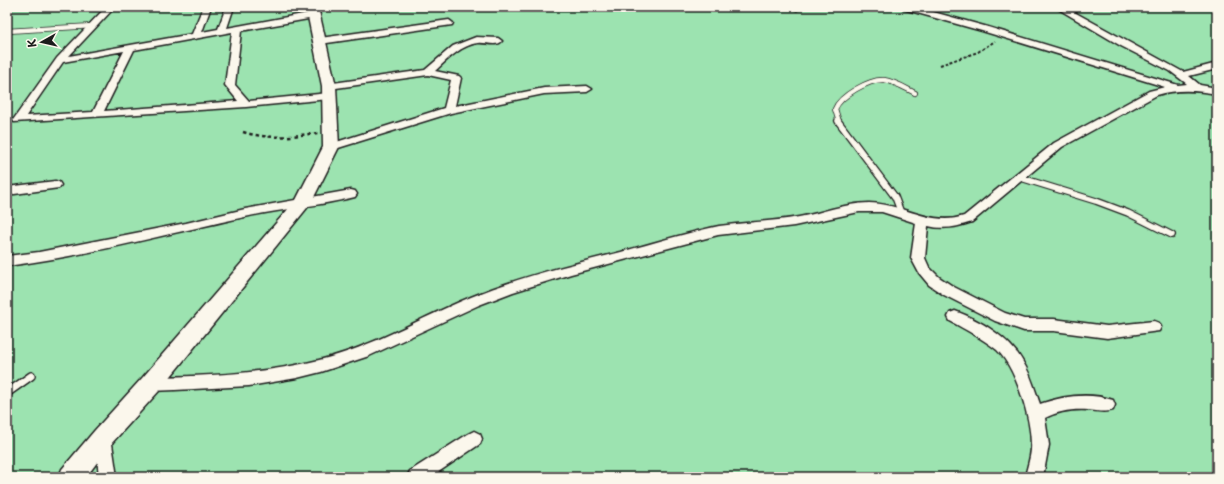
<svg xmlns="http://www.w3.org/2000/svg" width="1224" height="484" font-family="'Playpen Sans',sans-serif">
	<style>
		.green { fill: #9ce3b0; stroke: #5c8066 }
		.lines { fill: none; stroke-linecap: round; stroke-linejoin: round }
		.lane-far2-casing { stroke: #1c1c1c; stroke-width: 6 }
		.lane-far1-casing { stroke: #1c1c1c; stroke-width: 8 }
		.lane-casing { stroke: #1c1c1c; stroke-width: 10 }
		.street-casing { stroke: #1c1c1c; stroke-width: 3 }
		.secondary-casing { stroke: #1c1c1c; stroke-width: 3 }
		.path-far1 { stroke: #1c1c1c; stroke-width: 2; stroke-dasharray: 3 2; stroke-linecap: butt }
		.path { stroke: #1c1c1c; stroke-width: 2.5; stroke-dasharray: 3.5 3; stroke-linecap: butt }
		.lane-far2 { stroke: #fbf7ec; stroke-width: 4.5 }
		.lane-far1 { stroke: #fbf7ec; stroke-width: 5.5 }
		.lane { stroke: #fbf7ec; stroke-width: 7 }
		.street { fill: #fbf7ec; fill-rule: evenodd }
		.secondary { fill: #fbf7ec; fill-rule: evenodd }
	</style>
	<rect width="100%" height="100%" fill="#fbf7ec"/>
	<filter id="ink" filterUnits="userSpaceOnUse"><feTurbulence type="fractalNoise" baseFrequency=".025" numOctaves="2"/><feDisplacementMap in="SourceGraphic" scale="8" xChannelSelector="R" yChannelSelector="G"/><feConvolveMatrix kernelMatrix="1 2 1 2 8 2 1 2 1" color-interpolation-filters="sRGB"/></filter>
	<g filter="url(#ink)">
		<rect class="green" x="7" y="7" width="1210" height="470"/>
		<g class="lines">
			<defs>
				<g id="lane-far2">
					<polyline points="7,9 10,7"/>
					<polyline points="7,31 93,26"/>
					<path d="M839 122 835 109C840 96 869 79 884 80 894 81 905 88 915 93"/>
				</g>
				<g id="lane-far1">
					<polyline points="838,121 895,197 901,213"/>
					<polyline points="1018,177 1096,201 1128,213 1172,235"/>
				</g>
				<polyline id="lane" points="7,393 31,376"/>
				<g id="street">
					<path d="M106 7H115L69 56 192 34 203 7H211L202 32 218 29 226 7H234L227 28 314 12 317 13 318 15 317 17 314 18 241 31 235 85 249 101 329 93 334 96 329 99 246 107 14 122 13 120 57 58ZM232 32 225 85 238 101 104 111 134 50ZM124 51 93 112 26 116 63 62Z"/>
					<polygon points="790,7 800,7 801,8 797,10"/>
					<path d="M902 7H915L988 27 1178 85 1187 84 1170 71 1121 46 1055 7H1065L1183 72 1217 63V69L1189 76 1200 85 1217 88V94C1196 90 1177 89 1157 95L1062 147 972 222C957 227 944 230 928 226L925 258 929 267 939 277 954 287 1005 313 1024 319H1054L1107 326 1154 321 1159 323 1161 327 1159 331 1107 338 1054 331H1024L995 321 944 295 929 285 919 273 911 258 916 223 882 212H859L794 226 718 235 571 274 513 292 479 305 369 356 321 372 297 378 249 386 175 390 151 391 145 389 143 384 145 379 151 377C207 376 264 374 319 360 373 347 420 318 471 297 519 277 570 265 621 252 653 243 686 233 719 226 745 222 772 222 799 217 822 213 845 203 869 203 902 203 930 227 964 216L1054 143 1149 91 1165 87 982 31 903 9Z"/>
					<polygon points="449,20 453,23 452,25 320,44 316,41 320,38"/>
					<path d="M476 37 498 38 502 41C497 47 486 42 478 43 461 45 447 60 435 71L459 76 461 78 455 106 544 88 587 86 592 89 587 92 544 94 451 113 335 149H327L325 147 327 145 444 108 451 80 428 75 329 89 326 88 324 86 326 84 425 70 453 46Z"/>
					<polygon points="55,181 59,182 61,185 59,188 7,195 7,187"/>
					<path d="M351 190 355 191 357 194 355 197C319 206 281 209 245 217 166 234 87 256 7 266V256L39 252 186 223 245 209Z"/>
					<path d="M955 311C980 320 1010 338 1023 362 1031 375 1035 390 1040 404 1063 396 1089 392 1113 400L1115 405 1113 410C1105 413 1097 411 1088 410 1072 409 1059 411 1045 418L1049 445 1043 477H1025C1027 467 1032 454 1031 444 1031 418 1016 368 997 350 982 338 966 330 950 321L948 317 950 313Z"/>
					<polygon points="103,429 109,432 111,437 117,477 99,477 95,437 97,432"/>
					<polygon points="474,431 480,434 482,439 480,444 431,477 407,477 410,471 468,434"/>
				</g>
				<polygon id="secondary" points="306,7 318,7 336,86 339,147 311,203 159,391 111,444 86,477 59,477 62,469 95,430 143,377 296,200 323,147 322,86"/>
			</defs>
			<use href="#lane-far2" class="lane-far2-casing"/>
			<use href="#lane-far1" class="lane-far1-casing"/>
			<use href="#lane" class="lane-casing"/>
			<use href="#street" class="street-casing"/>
			<use href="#secondary" class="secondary-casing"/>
			<polyline class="path-far1" points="940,65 978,52 995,41"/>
			<path class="path" d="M243 132C268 140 292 136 318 133"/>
			<use href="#lane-far2" class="lane-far2"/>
			<use href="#lane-far1" class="lane-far1"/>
			<use href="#lane" class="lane"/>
			<use href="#street" class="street"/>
			<use href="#secondary" class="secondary"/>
		</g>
	</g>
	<rect width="1224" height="484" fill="none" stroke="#fbf7ec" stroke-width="24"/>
	<rect x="12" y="12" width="1200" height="460" fill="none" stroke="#1c1c1c" stroke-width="1.5" filter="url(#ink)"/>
	<g transform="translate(42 42) rotate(262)" stroke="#fbf7ec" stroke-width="3" paint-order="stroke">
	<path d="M0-3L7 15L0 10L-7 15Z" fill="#1c1c1c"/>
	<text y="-6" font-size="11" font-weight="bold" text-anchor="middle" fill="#1c1c1c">K</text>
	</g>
</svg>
